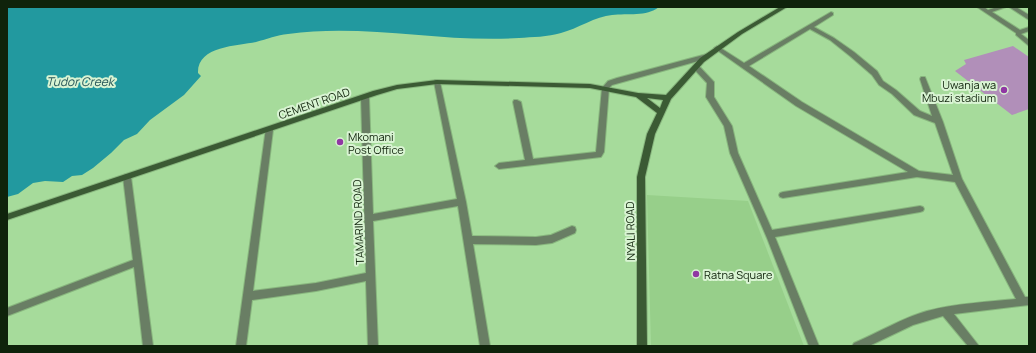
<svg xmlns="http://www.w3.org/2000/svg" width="1036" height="353" font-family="Manrope,sans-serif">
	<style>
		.built { fill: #97cf8a }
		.green { fill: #b18fb9 }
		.water { fill: #22999f }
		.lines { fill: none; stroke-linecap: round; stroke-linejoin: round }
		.street-casing { stroke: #88b67e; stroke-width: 2 }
		.secondary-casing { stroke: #88b67e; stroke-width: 2 }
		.street { fill: #697e64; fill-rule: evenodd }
		.secondary { fill: #3b5a34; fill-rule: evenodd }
		.poi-dot { fill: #9037a3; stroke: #d9f4d3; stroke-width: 1.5 }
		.labels { text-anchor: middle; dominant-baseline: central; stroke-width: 4; stroke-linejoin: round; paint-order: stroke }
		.poi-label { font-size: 11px; fill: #0f230b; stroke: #d9f4d3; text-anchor: start }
		.street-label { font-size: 11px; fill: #0f230b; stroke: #d9f4d3 }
		.water-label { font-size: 12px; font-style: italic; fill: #265558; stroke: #d9f4d3 }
	</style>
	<rect width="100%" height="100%" fill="#a6db9b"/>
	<polygon class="built" points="647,195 748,201 804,346 651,346"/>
	<polygon class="green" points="1013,46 1029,57 1029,109 1012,115 955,71 966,64 964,60"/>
	<path class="water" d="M7 7H659C646 17 628 13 612 15 596 16 577 29 561 33 548 37 532 37 519 38 442 43 364 23 288 34 277 35 267 39 256 42 237 46 197 46 198 73L201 76 184 95 150 120 137 134 124 140 111 153 93 168 82 175 72 176 63 182 45 181 33 183 18 194 7 197Z"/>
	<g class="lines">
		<defs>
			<g id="street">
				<polygon points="977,7 984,7 988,10 997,7 1006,7 992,12 1020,30 1029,27 1029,31 1021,34 1029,40 1029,46 1016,35 1016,33"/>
				<polygon points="1009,7 1016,7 1029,15 1029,20"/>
				<path d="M831 12 833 13V15L814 27 834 38 854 52 877 71 883 81 896 90 920 111 932 116 920 79 921 77H925L943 122 962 179 1025 297H1029V305L954 314 979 346H968L943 316 913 325 869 346H852L854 343C878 333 902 318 927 311 956 303 987 302 1016 299L955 182 917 177 783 198 780 197 779 195 780 193 783 192 908 172 796 106 714 48 717 46 719 47 744 63ZM810 29 830 40 850 56 872 75 879 85 892 94 914 115 935 123 953 175 919 171 802 102 749 66Z"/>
				<polygon points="707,54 710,56 709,58 612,85 609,88 604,152 601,157 499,169 495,166 499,163 525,160 513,102 514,100 517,100 521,102 533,159 596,152 602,88 608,81 617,78"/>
				<polygon points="694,65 698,65 714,82 714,97 732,126 738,153 772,230 920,206 923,207 924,209 923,211 920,212 775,237 819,346 809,346 767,238 730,153 724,126 706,97 707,83 694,69"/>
				<polygon points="435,80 437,80 440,82 466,202 472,236 536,237 551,235 572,226 575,227 576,230 575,233 552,243 536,245 473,244 490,346 480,346 458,206 373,221 378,346 368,346 366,281 316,291 252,300 246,346 236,346 266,128 272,128 273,130 253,291 316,283 366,273 361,97 365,95 369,97 373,214 457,199 434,82"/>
				<polygon points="127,174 130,175 131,177 153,346 143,346 134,267 7,316 7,308 133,260 123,177 124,175"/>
			</g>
			<path id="secondary" d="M780 7H787L742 34 704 62 671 99 655 134 645 177 647 346H637V177L647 134 657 113 636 97 590 88 437 84 397 89 377 95 7 220V214L373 91 397 85 437 80 590 84 638 93 666 95 700 58 738 32ZM647 98 663 100 660 108Z"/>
		</defs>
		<use href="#street" class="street-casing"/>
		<use href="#secondary" class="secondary-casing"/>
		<use href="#street" class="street"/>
		<use href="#secondary" class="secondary"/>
	</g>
	<g class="poi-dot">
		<circle cx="1004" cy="90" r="4"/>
		<circle cx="340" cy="142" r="4"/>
		<circle cx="696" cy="274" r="4"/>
	</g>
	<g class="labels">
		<g class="poi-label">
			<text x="996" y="84" text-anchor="end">Uwanja wa<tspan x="996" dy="13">Mbuzi stadium</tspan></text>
			<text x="348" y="136">Mkomani<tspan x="348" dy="13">Post Office</tspan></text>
			<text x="704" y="274">Ratna Square</text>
		</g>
		<g class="street-label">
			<text transform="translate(314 103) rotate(-19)">CEMENT ROAD</text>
			<text transform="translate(358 222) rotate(-92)">TAMARIND ROAD</text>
			<text transform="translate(630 231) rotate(-91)">NYALI ROAD</text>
		</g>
		<g class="water-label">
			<text x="80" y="81">Tudor Creek</text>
		</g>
	</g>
	<rect width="1036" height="353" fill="none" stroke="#0f230b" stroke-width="16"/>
</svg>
